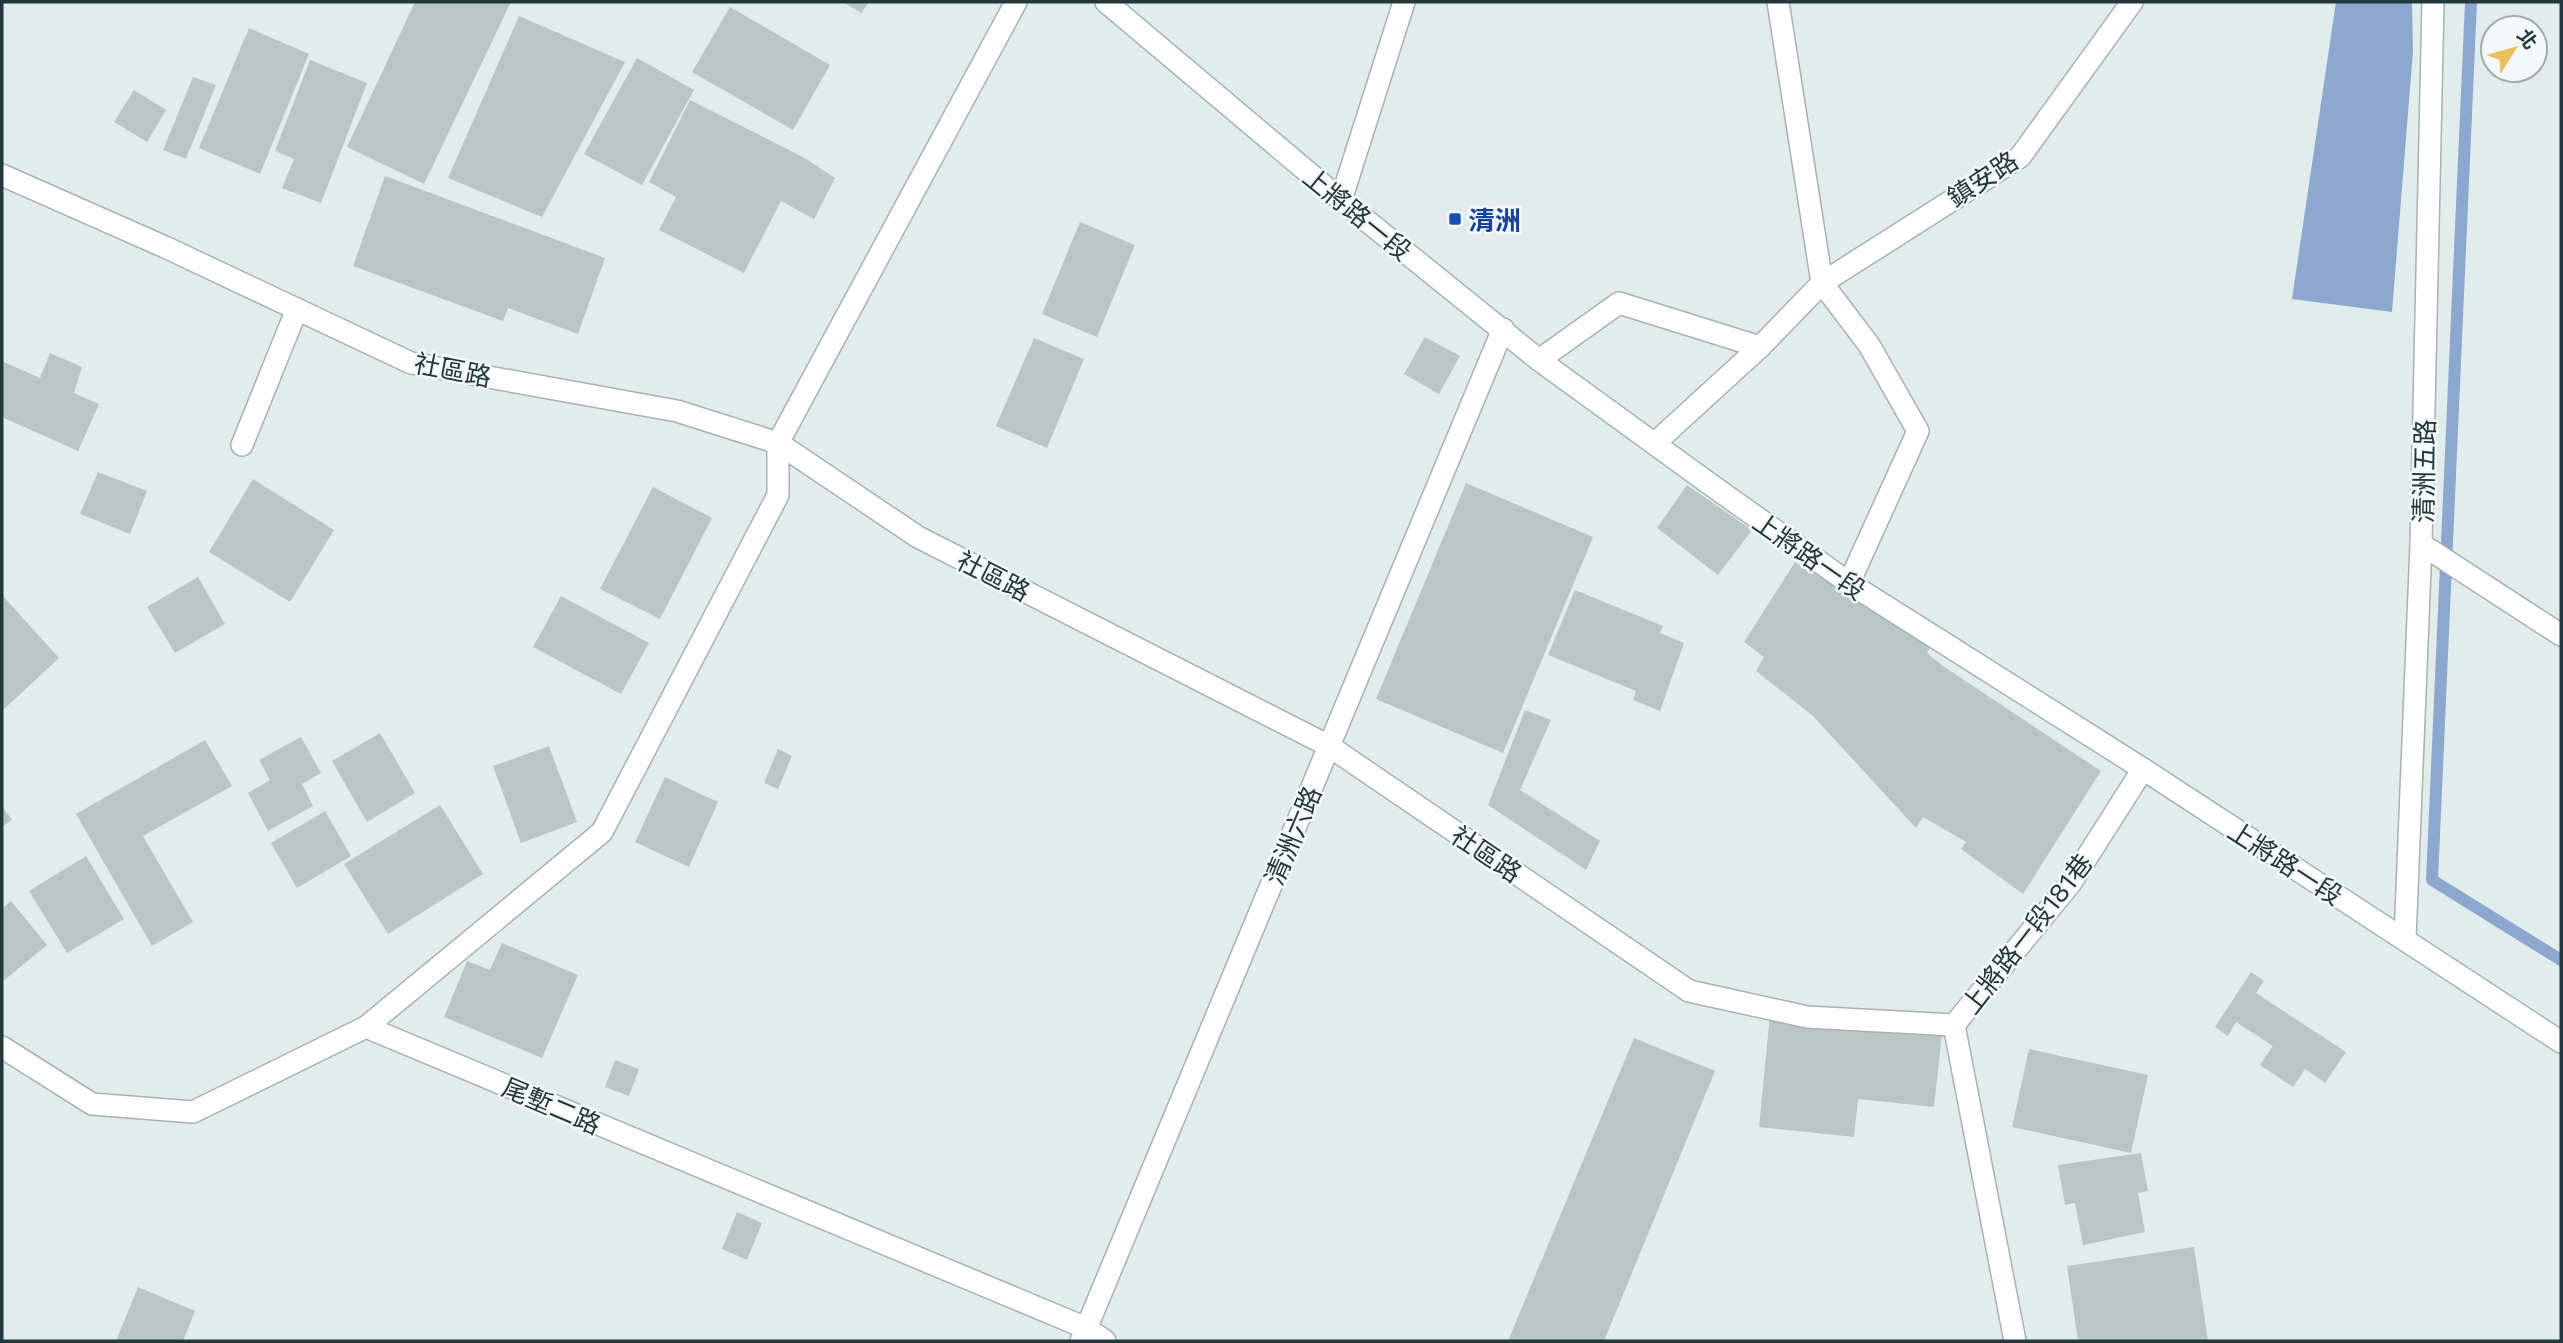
<svg xmlns="http://www.w3.org/2000/svg" width="2563" height="1343" font-family="Commissioner,'Noto Sans TC',sans-serif">
	<style>
		.water { fill: #8da8ce }
		.lines { fill: none; stroke-linecap: round; stroke-linejoin: round }
		.stream { stroke: #8da8ce; stroke-width: 12 }
		.building { fill: #b8c7c6 }
		.lane-casing { stroke: #a6b2b4; stroke-width: 24 }
		.street-casing { stroke: #a6b2b4; stroke-width: 24 }
		.secondary-casing { stroke: #a1b6b7; stroke-width: 24 }
		.lane { stroke: #fff; stroke-width: 21 }
		.street { stroke: #fff; stroke-width: 21 }
		.secondary { stroke: #fff; stroke-width: 21 }
		.transit-dot { fill: #1a4fb4; stroke: #f3f9f8; stroke-width: 2.5 }
		.labels { text-anchor: middle; dominant-baseline: central; stroke-width: 5; stroke-linejoin: round; paint-order: stroke }
		.street-label { font-size: 26px; fill: #23383c; stroke: #f3f9f8 }
		.transit-label { font-size: 26px; font-weight: bold; fill: #164399; stroke: #f3f9f8; text-anchor: start }
	</style>
	<rect width="100%" height="100%" fill="#e3ecec"/>
	<polygon class="water" points="2336,2 2412,2 2413,51 2392,312 2292,299"/>
	<g class="lines">
		<polyline class="stream" points="2471,2 2432,880 2561,960"/>
	</g>
	<g class="building">
		<polygon points="415,2 511,2 424,184 347,147"/>
		<polygon points="843,2 869,2 861,13"/>
		<polygon points="730,7 830,65 793,130 692,72"/>
		<polygon points="519,16 625,62 542,217 448,178"/>
		<polygon points="249,28 309,54 260,174 199,148"/>
		<polygon points="637,58 694,90 642,185 584,154"/>
		<polygon points="310,60 367,83 321,203 282,188 294,159 275,151"/>
		<polygon points="193,77 216,85 186,159 163,150"/>
		<polygon points="134,90 166,110 147,142 114,122"/>
		<polygon points="690,100 803,157 835,178 814,219 781,201 744,273 659,230 676,197 649,182"/>
		<polygon points="385,176 605,258 578,334 508,308 503,321 353,266"/>
		<polygon points="1080,222 1135,245 1097,337 1042,314"/>
		<polygon points="1425,337 1460,356 1439,394 1404,374"/>
		<polygon points="1034,338 1084,359 1047,448 996,426"/>
		<polygon points="50,353 82,367 74,393 99,404 78,451 2,417 2,361 40,378"/>
		<polygon points="98,472 147,491 130,534 80,514"/>
		<polygon points="253,479 334,530 290,602 209,552"/>
		<polygon points="1466,483 1593,537 1503,753 1376,699"/>
		<polygon points="1687,485 1752,530 1718,575 1657,528"/>
		<polygon points="653,487 712,518 660,619 600,589"/>
		<polygon points="1795,562 1813,574 1817,567 1931,646 1927,653 1943,666 2101,771 2023,894 1961,849 1966,842 1923,817 1916,828 1813,716 1756,671 1764,657 1744,642"/>
		<polygon points="198,577 225,624 175,653 147,607"/>
		<polygon points="1575,590 1663,626 1660,633 1684,643 1660,711 1633,700 1636,691 1548,655"/>
		<polygon points="2,595 59,658 2,711"/>
		<polygon points="561,596 649,643 621,694 533,647"/>
		<polygon points="1525,710 1551,720 1520,790 1600,841 1586,870 1488,805"/>
		<polygon points="380,733 415,793 367,822 332,761"/>
		<polygon points="301,737 321,773 302,784 313,806 268,831 248,793 270,780 259,760"/>
		<polygon points="205,740 232,786 143,836 193,922 152,946 76,814"/>
		<polygon points="549,746 577,822 521,843 493,766"/>
		<polygon points="778,749 792,756 778,789 764,783"/>
		<polygon points="665,777 718,802 689,867 635,842"/>
		<polygon points="440,805 483,874 388,934 344,864"/>
		<polygon points="2,806 12,820 2,827"/>
		<polygon points="325,811 351,856 297,888 271,843"/>
		<polygon points="86,856 124,919 67,953 29,891"/>
		<polygon points="11,901 47,945 2,982 2,909"/>
		<polygon points="502,943 578,975 542,1058 444,1017 467,961 490,970"/>
		<polygon points="2251,972 2264,981 2256,993 2346,1052 2325,1083 2305,1069 2293,1087 2260,1065 2273,1046 2236,1022 2228,1036 2215,1027"/>
		<polygon points="1770,1015 1942,1033 1934,1107 1858,1099 1854,1137 1759,1127"/>
		<polygon points="1634,1038 1715,1071 1604,1341 1508,1341"/>
		<polygon points="2029,1049 2148,1075 2131,1153 2012,1127"/>
		<polygon points="615,1060 639,1069 629,1096 605,1087"/>
		<polygon points="2141,1153 2148,1191 2138,1193 2145,1232 2083,1245 2075,1203 2065,1205 2058,1165"/>
		<polygon points="737,1212 762,1223 747,1260 722,1249"/>
		<polygon points="2194,1247 2208,1341 2078,1341 2067,1266"/>
		<polygon points="138,1287 195,1311 183,1341 116,1341"/>
	</g>
	<g class="lines">
		<defs>
			<g id="lane">
				<polyline points="1341,200 1404,2"/>
				<polyline points="1539,360 1619,303 1760,347"/>
				<polyline points="1655,443 1760,347 1822,283 1778,2"/>
				<polyline points="242,445 297,309"/>
				<polyline points="2421,544 2561,635"/>
				<polyline points="1954,1025 2015,1341"/>
				<polyline points="366,1027 602,832 778,495 778,443 1016,2"/>
			</g>
			<g id="street">
				<polyline points="2,175 165,247 411,363 677,411 778,443 918,537 1329,746 1689,991 1807,1017 1954,1025 2070,884 2143,769"/>
				<polyline points="1849,583 1918,431 1869,345 1822,283 2020,157 2132,2"/>
				<polyline points="2405,939 2421,544 2433,2"/>
				<polyline points="2,1047 92,1104 193,1112 366,1027 1086,1328 1105,1341"/>
				<polyline points="1081,1341 1503,329"/>
			</g>
			<polyline id="secondary" points="1106,2 1341,200 1539,360 1707,482 1849,583 2143,769 2561,1042"/>
		</defs>
		<use href="#lane" class="lane-casing"/>
		<use href="#street" class="street-casing"/>
		<use href="#secondary" class="secondary-casing"/>
		<use href="#lane" class="lane"/>
		<use href="#street" class="street"/>
		<use href="#secondary" class="secondary"/>
	</g>
	<rect class="transit-dot" x="1448" y="212" width="14" height="14" rx="3.5"/>
	<g class="labels">
		<g class="street-label">
			<text transform="translate(1982 178) rotate(-33)">鎮安路</text>
			<text transform="translate(1358 213) rotate(39)">上將路一段</text>
			<text transform="translate(453 369) rotate(11)">社區路</text>
			<text transform="translate(2423 471) rotate(-89)">清洲五路</text>
			<text transform="translate(1810 555) rotate(35)">上將路一段</text>
			<text transform="translate(994 575) rotate(27)">社區路</text>
			<text transform="translate(1292 835) rotate(-67)">清洲六路</text>
			<text transform="translate(1487 853) rotate(34)">社區路</text>
			<text transform="translate(2286 862) rotate(33)">上將路一段</text>
			<text transform="translate(2026 933) rotate(-52)">上將路一段181巷</text>
			<text transform="translate(552 1105) rotate(23)">尾塹二路</text>
		</g>
		<g class="transit-label">
			<text x="1469" y="219">清洲</text>
		</g>
	</g>
	<rect width="2563" height="1343" fill="none" stroke="#23383c" stroke-width="7"/>
	<g transform="translate(2514 49) rotate(53)"><circle r="33" fill="#f3f9f8" stroke="#a0acad" stroke-width="2"/>
	<path d="M0-5L12 26L0 18L-12 26Z" fill="#ecbf61"/>
	<text y="-10" font-size="19" font-weight="bold" text-anchor="middle" fill="#23383c">北</text>
	</g>
</svg>
